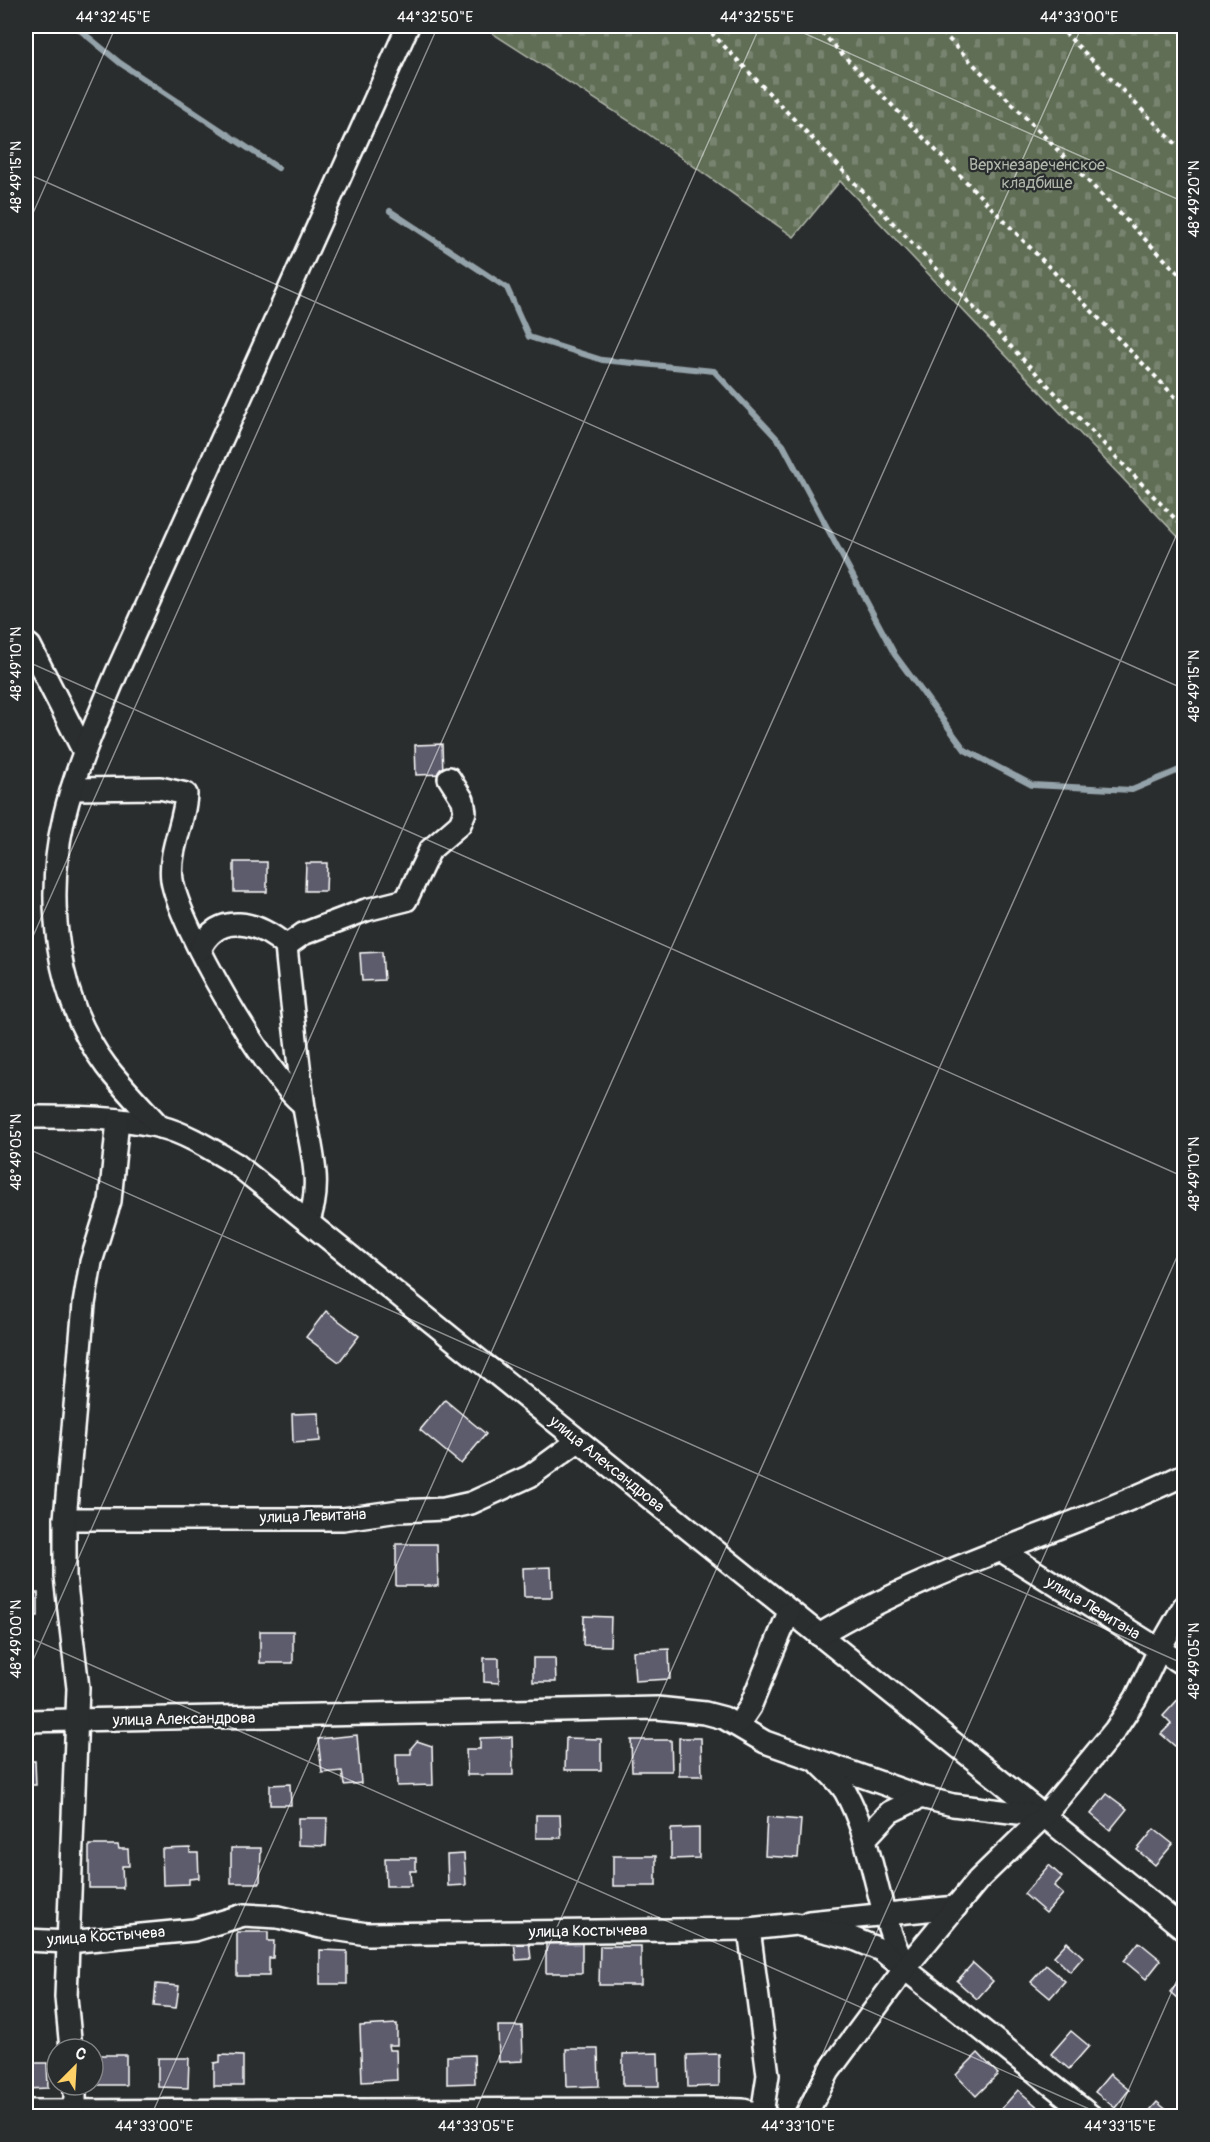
<svg xmlns="http://www.w3.org/2000/svg" width="1210" height="2142" font-family="Pangolin,sans-serif">
	<style>
		.cemetery { fill: url(#cemetery-stones); stroke: #b0b6aa; stroke-width: 1.5 }
		.lines { fill: none; stroke-linecap: round; stroke-linejoin: round }
		.stream { stroke: #94a2a9; stroke-width: 6 }
		.building { fill: #5d5c6d; stroke: #fff; stroke-width: 1.5 }
		.minor-casing { stroke: #fff; stroke-width: 26 }
		.path { stroke: #fff; stroke-width: 4; stroke-dasharray: 4.5 4.5; stroke-linecap: butt }
		.minor { stroke: #2a2d2e; stroke-width: 21 }
		.ticks { fill: none; stroke: #fff; stroke-width: 1.5; stroke-opacity: 0.45 }
		.labels { text-anchor: middle; dominant-baseline: central; stroke-width: 4.5; stroke-linejoin: round; paint-order: stroke }
		.park-label { font-size: 16px; fill: #b0b6aa; stroke: #2a2d2e }
		.street-label { font-size: 16px; fill: #fff; stroke: #2a2d2e }
		.neatline { fill: none; stroke: #fff; stroke-width: 2 }
		.ticks-label { font-size: 15px; text-anchor: middle; fill: #fff }
	</style>
	<defs>
		<pattern id="cemetery-stones" width="16" height="16" patternUnits="userSpaceOnUse" patternTransform="scale(1.5)"><rect width="16" height="16" fill="#616e56"/><path d="M2 7V4a2 2 0 0 1 4 0v3zM10 15v-3a2 2 0 0 1 4 0v3z" fill="#79846f"/></pattern>
	</defs>
	<rect width="100%" height="100%" fill="#2a2d2e"/>
	<filter id="ink" filterUnits="userSpaceOnUse"><feTurbulence type="fractalNoise" baseFrequency=".0167" numOctaves="2"/><feDisplacementMap in="SourceGraphic" scale="12" xChannelSelector="R" yChannelSelector="G"/><feConvolveMatrix kernelMatrix="1 2 1 2 8 2 1 2 1" color-interpolation-filters="sRGB"/></filter>
	<g filter="url(#ink)">
		<polygon class="cemetery" points="481,26 1184,26 1184,543 840,181 794,237 631,122"/>
		<g class="lines">
			<g class="stream">
				<polyline points="75,26 120,63 278,168"/>
				<polyline points="390,211 507,288 529,337 602,360 714,371 783,445 895,655 965,750 1032,785 1132,790 1184,768"/>
			</g>
		</g>
		<g class="building">
			<polygon points="442,744 443,774 416,775 415,745"/>
			<rect x="234" y="862" width="33" height="30"/>
			<polygon points="306,863 327,863 326,891 305,891"/>
			<polygon points="382,952 384,980 362,981 360,953"/>
			<polygon points="326,1311 359,1336 339,1362 306,1337"/>
			<polygon points="445,1400 486,1434 461,1464 420,1430"/>
			<polygon points="319,1413 320,1441 293,1443 292,1414"/>
			<polygon points="396,1544 437,1544 438,1586 396,1586"/>
			<polygon points="551,1567 552,1597 524,1597 523,1568"/>
			<rect x="26" y="1593" width="12" height="23"/>
			<polygon points="584,1616 611,1617 610,1646 583,1645"/>
			<rect x="260" y="1631" width="33" height="32"/>
			<polygon points="669,1649 670,1679 635,1681 633,1651"/>
			<polygon points="484,1658 499,1658 499,1683 484,1682"/>
			<polygon points="533,1658 555,1658 556,1682 533,1682"/>
			<polygon points="1183,1694 1184,1738 1176,1747 1161,1734 1171,1724 1163,1716"/>
			<polygon points="357,1735 361,1783 344,1785 342,1771 322,1773 318,1739"/>
			<polygon points="512,1737 513,1775 467,1775 466,1749 480,1749 480,1738"/>
			<polygon points="566,1738 601,1739 601,1770 565,1770"/>
			<polygon points="679,1738 701,1738 702,1776 679,1776"/>
			<polygon points="631,1740 671,1740 672,1771 632,1771"/>
			<polygon points="417,1741 432,1746 433,1785 397,1786 396,1754 411,1754 411,1748"/>
			<polygon points="26,1761 35,1761 36,1785 26,1785"/>
			<polygon points="290,1784 291,1805 270,1805 270,1785"/>
			<polygon points="1107,1794 1127,1809 1110,1830 1091,1814"/>
			<polygon points="536,1815 560,1815 561,1838 536,1838"/>
			<polygon points="767,1817 801,1820 798,1858 765,1856"/>
			<polygon points="298,1818 327,1818 326,1846 298,1845"/>
			<polygon points="699,1828 699,1858 671,1859 671,1829"/>
			<polygon points="1154,1829 1173,1844 1155,1865 1137,1850"/>
			<polygon points="89,1845 118,1845 119,1849 128,1849 129,1866 122,1866 123,1888 89,1888"/>
			<polygon points="190,1848 190,1853 198,1853 199,1878 189,1879 189,1884 163,1885 162,1849"/>
			<polygon points="231,1848 261,1848 260,1883 231,1883"/>
			<polygon points="464,1854 466,1885 448,1886 447,1855"/>
			<rect x="613" y="1856" width="43" height="30"/>
			<polygon points="385,1858 416,1858 416,1871 410,1871 411,1886 386,1886"/>
			<polygon points="1049,1865 1062,1877 1054,1886 1063,1894 1046,1913 1024,1894"/>
			<polygon points="237,1932 268,1932 268,1941 274,1941 273,1958 269,1958 269,1976 237,1976"/>
			<polygon points="582,1938 582,1973 546,1973 546,1939"/>
			<polygon points="529,1940 531,1959 516,1960 514,1941"/>
			<polygon points="1067,1942 1083,1957 1070,1972 1054,1956"/>
			<polygon points="1139,1942 1161,1960 1146,1979 1124,1961"/>
			<polygon points="600,1946 641,1946 641,1985 599,1985"/>
			<polygon points="320,1950 347,1951 347,1984 320,1984"/>
			<polygon points="973,1963 993,1981 977,1999 957,1981"/>
			<polygon points="1046,1965 1065,1981 1050,1998 1031,1982"/>
			<polygon points="1184,1975 1184,2004 1170,1992"/>
			<polygon points="156,1984 179,1986 176,2008 154,2006"/>
			<polygon points="397,2024 397,2045 388,2045 389,2050 396,2050 397,2080 362,2082 360,2026"/>
			<polygon points="498,2026 522,2026 523,2061 499,2062"/>
			<polygon points="1071,2031 1089,2046 1069,2069 1051,2054"/>
			<polygon points="566,2049 598,2049 599,2086 567,2087"/>
			<polygon points="658,2053 659,2086 623,2086 623,2054"/>
			<polygon points="978,2053 998,2074 976,2096 956,2075"/>
			<polygon points="719,2054 719,2086 688,2087 687,2055"/>
			<rect x="97" y="2055" width="29" height="30"/>
			<polygon points="220,2055 243,2056 243,2086 214,2086 214,2063 220,2062"/>
			<polygon points="474,2055 475,2083 447,2084 447,2056"/>
			<polygon points="158,2058 189,2058 188,2088 158,2087"/>
			<polygon points="34,2060 34,2063 47,2063 48,2088 26,2089 26,2061"/>
			<polygon points="1110,2074 1129,2090 1115,2108 1095,2092"/>
			<polygon points="1018,2090 1048,2116 995,2116"/>
			<polygon points="1157,2102 1174,2116 1145,2116"/>
		</g>
		<g class="lines">
			<defs>
				<g id="minor">
					<polyline points="26,643 30,646 84,752"/>
					<path d="M72 789 160 788 186 794C185 822 168 851 172 880 179 926 266 1076 303 1104"/>
					<polyline points="286,946 303,934 366,910 406,900 430,850 460,824 465,812 463,800 449,778"/>
					<path d="M200 950C217 910 259 922 286 946 291 997 297 1049 303 1100 308 1141 325 1182 308 1222"/>
					<path d="M26 1117C70 1117 117 1116 161 1127 188 1134 212 1150 236 1164L1184 1929"/>
					<path d="M160 1127C142 1107 122 1087 106 1066 55 998 45 898 64 817 76 767 97 720 117 672L408 26"/>
					<polyline points="65,1519 343,1519 399,1511 444,1509 471,1503 530,1476 578,1441"/>
					<polyline points="1002,1551 1184,1665"/>
					<path d="M819 1635C933 1566 1065 1532 1184 1475"/>
					<polyline points="26,1721 657,1708 705,1713 724,1718 765,1742 921,1797 953,1805 1043,1816"/>
					<polyline points="738,1725 750,1707 789,1612"/>
					<path d="M820 1764C828 1772 839 1781 845 1791 875 1845 875 1909 904 1964"/>
					<polyline points="865,1839 890,1812 921,1797"/>
					<polyline points="809,1922 956,1907"/>
					<polyline points="749,1929 768,2075 762,2114"/>
					<polyline points="26,1940 68,1942 194,1930 244,1915 278,1917 321,1927 367,1934 749,1929 796,1924 852,1938 881,1950 1091,2116"/>
					<polyline points="71,2049 66,1997 78,1688 65,1576 65,1519 84,1304 91,1262 110,1201 118,1120"/>
					<polyline points="26,2111 711,2109 743,2110 767,2116"/>
					<polyline points="70,2116 75,2100 75,2085"/>
					<polyline points="805,2116 829,2071 906,1967 978,1880 1044,1816 1115,1730 1136,1698 1160,1648 1184,1606"/>
				</g>
			</defs>
			<use href="#minor" class="minor-casing"/>
			<g class="path">
				<polyline points="705,26 1184,528"/>
				<polyline points="815,26 1184,406"/>
				<polyline points="936,26 1184,279"/>
				<polyline points="1058,26 1184,152"/>
				<polyline points="1183,26 1184,27"/>
			</g>
			<use href="#minor" class="minor"/>
		</g>
	</g>
	<path class="ticks" d="M788 26 1184 202M26 173 1184 689M26 229 116 26M26 661 1184 1177M26 952 438 26M26 1148 1184 1664M26 1636 1105 2116M26 1676 760 26M151 2116 1082 26M473 2116 1184 518M795 2116 1184 1241M1117 2116 1184 1964"/>
	<g class="labels">
		<g class="park-label">
			<text x="1037" y="165">Верхнезареченское<tspan x="1037" dy="18">кладбище</tspan></text>
		</g>
		<g class="street-label">
			<text transform="translate(607 1464) rotate(39)">улица Александрова</text>
			<text transform="translate(313 1516) rotate(-2)">улица Левитана</text>
			<text transform="translate(1093 1608) rotate(31)">улица Левитана</text>
			<text transform="translate(184 1719) rotate(-1)">улица Александрова</text>
			<text transform="translate(588 1931) rotate(-1)">улица Костычева</text>
			<text transform="translate(106 1936) rotate(-4)">улица Костычева</text>
		</g>
	</g>
	<rect width="1210" height="2142" fill="none" stroke="#2a2d2e" stroke-width="66"/>
	<g transform="translate(75 2067) rotate(24)"><circle r="28" fill="#2a2d2e" stroke="#7f8182" stroke-width="1.5"/>
	<path d="M0-4.5L10 22L0 15L-10 22Z" fill="#ffd166"/>
	<text y="-9" font-size="16" font-weight="bold" text-anchor="middle" fill="#ffffff">С</text>
	</g>
	<rect x="33" y="33" width="1144" height="2076" class="neatline"/>
	<g class="ticks-label">
		<text x="113" y="22">44°32'45"E</text>
		<text x="435" y="22">44°32'50"E</text>
		<text x="757" y="22">44°32'55"E</text>
		<text x="1079" y="22">44°33'00"E</text>
		<text transform="translate(16 177) rotate(-90)" y="5">48°49'15"N</text>
		<text transform="translate(1194 199) rotate(-90)" y="5">48°49'20"N</text>
		<text transform="translate(16 664) rotate(-90)" y="5">48°49'10"N</text>
		<text transform="translate(1194 686) rotate(-90)" y="5">48°49'15"N</text>
		<text transform="translate(16 1152) rotate(-90)" y="5">48°49'05"N</text>
		<text transform="translate(1194 1174) rotate(-90)" y="5">48°49'10"N</text>
		<text transform="translate(16 1639) rotate(-90)" y="5">48°49'00"N</text>
		<text transform="translate(1194 1661) rotate(-90)" y="5">48°49'05"N</text>
		<text x="154" y="2131">44°33'00"E</text>
		<text x="476" y="2131">44°33'05"E</text>
		<text x="798" y="2131">44°33'10"E</text>
		<text x="1120" y="2131">44°33'15"E</text>
	</g>
</svg>
